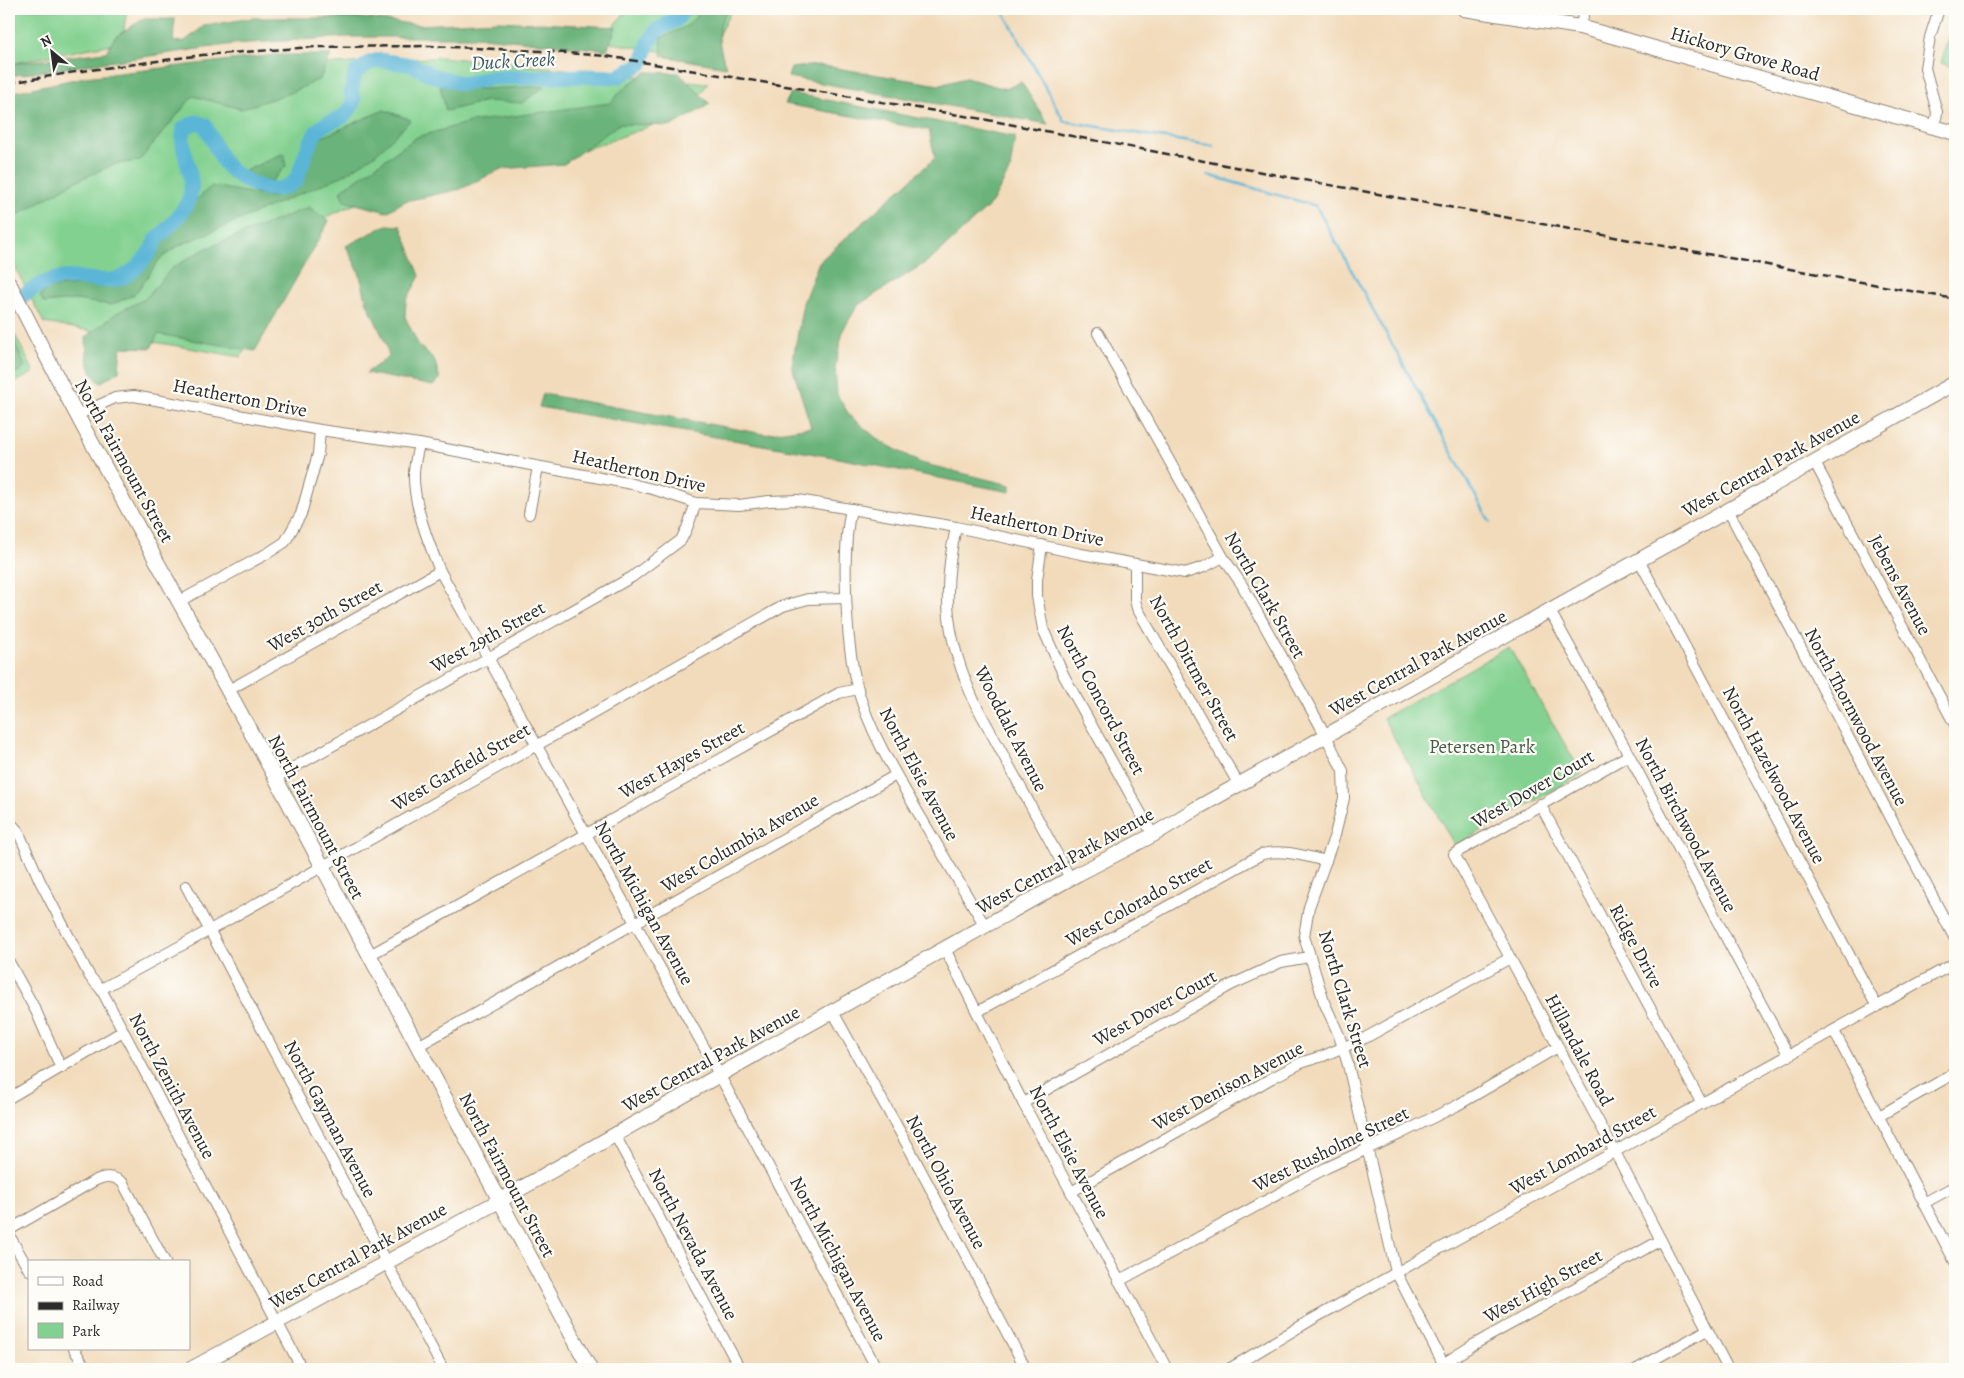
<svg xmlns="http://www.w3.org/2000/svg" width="1964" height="1378" font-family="Alegreya,serif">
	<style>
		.green { fill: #83d190; stroke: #577e5e }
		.forest { fill: #6ab37a; stroke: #4a6f52 }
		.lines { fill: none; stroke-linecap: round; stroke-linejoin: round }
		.stream { stroke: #5ab5d7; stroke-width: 2.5 }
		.river { stroke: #5ab5d7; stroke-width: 15 }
		.street-casing { stroke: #8e8373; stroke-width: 12 }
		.secondary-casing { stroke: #8e8373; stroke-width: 16 }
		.street { stroke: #fff; stroke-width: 10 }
		.secondary { stroke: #fff; stroke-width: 14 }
		.rail { stroke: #2b2b2b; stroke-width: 2.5; stroke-dasharray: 8 4; stroke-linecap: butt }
		.labels { text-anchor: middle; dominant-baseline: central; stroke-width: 4.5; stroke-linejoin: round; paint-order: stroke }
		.street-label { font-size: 19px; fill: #2b2b2b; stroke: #fdfcf7 }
		.park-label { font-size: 19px; fill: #455d49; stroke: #fdfcf7 }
		.water-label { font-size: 20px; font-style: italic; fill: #3b5b67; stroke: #fdfcf7 }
	</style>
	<rect width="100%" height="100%" fill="#fdfcf7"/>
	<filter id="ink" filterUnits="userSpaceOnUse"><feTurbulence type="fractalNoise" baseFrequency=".02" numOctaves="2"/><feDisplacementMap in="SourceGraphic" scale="10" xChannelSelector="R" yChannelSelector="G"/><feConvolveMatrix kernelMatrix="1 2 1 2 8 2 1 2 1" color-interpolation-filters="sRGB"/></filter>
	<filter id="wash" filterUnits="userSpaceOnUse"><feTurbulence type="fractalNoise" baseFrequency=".0096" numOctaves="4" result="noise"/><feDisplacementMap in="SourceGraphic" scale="20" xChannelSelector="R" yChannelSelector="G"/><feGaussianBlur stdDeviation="1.12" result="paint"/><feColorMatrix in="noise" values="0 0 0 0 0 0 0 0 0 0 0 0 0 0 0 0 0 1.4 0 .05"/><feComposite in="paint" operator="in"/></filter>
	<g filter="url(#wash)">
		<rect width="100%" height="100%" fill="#f2dbbb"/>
		<g class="green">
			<polygon points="9,9 127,9 122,42 9,64"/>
			<polygon points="628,9 732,9 706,59 600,41"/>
			<polygon points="1949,35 1955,37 1955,68 1941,63"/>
			<polygon points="441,57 708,83 687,113 556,160 433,170 319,220 241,357 44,323 9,256 9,108 201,73"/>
			<polygon points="9,323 34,372 9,386"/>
			<polygon points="1509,647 1582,774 1455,846 1383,718"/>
		</g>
		<g class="forest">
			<path d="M703 9H728C714 28 719 47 726 67L662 56 661 38 687 26Z"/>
			<polygon points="252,18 363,18 419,25 498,21 616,27 607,50 482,37 346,37 234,44 9,76 9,64 106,52 115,37 143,19 175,19 173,42 185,41 204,26"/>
			<polygon points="275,55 331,55 320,79 290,93 241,109 193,96 139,161 115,164 74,182 9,220 9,93 85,77"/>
			<polygon points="818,65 939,85 966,78 1006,89 1021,82 1048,124 788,77 791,68"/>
			<polygon points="646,72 679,73 710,104 672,126 619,124 564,164 501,169 461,189 405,201 387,212 344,201 340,191 417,137 470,122 610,103 625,87"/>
			<polygon points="440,86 481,89 545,86 522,103 486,101 446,111"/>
			<polygon points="791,93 1015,137 1010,169 992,203 933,258 858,305 843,330 835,367 837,395 850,416 880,441 921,463 1010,485 1010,492 833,457 539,407 543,394 764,434 811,427 792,366 803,303 819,262 935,158 929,130 785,104"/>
			<polygon points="384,110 411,120 376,154 344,175 178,246 160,259 135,294 111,305 75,300 44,303 40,296 49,287 105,284 128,271 160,242 185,211 211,186 273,197 298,184 318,139"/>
			<polygon points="284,153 286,166 272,181 251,181 243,172"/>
			<path d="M309 207 329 221 255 351 158 334 151 348 121 347 119 371 100 383C86 368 87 357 86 337L118 312 145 299 172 268 205 249Z"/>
			<polygon points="387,225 401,226 420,276 406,301 405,317 419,346 434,359 440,379 433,386 366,373 389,357 386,344 367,303 359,272 346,246"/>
			<polygon points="11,332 25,367 9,377 9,334"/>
		</g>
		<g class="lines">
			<g class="stream">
				<polyline points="1002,9 1064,121 1213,146"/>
				<polyline points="1208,175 1316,206 1490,522"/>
			</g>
			<path class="river" d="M9 305C21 297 38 284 52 280 75 272 106 288 127 275 137 269 146 258 152 248 154 245 155 240 157 238 160 235 164 233 166 230 176 220 186 209 190 196 196 173 178 151 184 128L196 122 205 125C211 137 216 150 223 161 234 176 259 191 278 189 284 189 290 184 296 181 302 166 306 148 315 134 326 116 346 126 354 100L351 93 355 73 369 63 379 60 412 65 432 75 463 84 489 78 584 76 617 77 641 64 649 42 657 30 676 20 684 9"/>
		</g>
	</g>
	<g filter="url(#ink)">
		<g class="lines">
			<defs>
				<g id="street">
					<polyline points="1580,27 1583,17 1581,9"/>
					<polyline points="1935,127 1937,112 1925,68 1930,37 1939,9"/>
					<polyline points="1098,333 1223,557 1242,585 1326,736 1343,771 1344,798 1335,835 1309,907 1304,936 1324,1002 1339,1035 1348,1065 1396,1272 1446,1369"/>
					<polyline points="77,415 115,398 134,396 320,430 419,444 632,484 656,490 696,503 739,505 769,501 798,500 956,527 1081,554 1185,573 1204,567 1223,557"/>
					<path d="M419 444C417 454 414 464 414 474 413 504 429 544 440 571L720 1076 877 1369"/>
					<polyline points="1814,461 1955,725"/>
					<path d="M851 509C845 536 845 564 846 592 847 624 849 658 858 690 870 732 894 771 916 809 939 848 962 887 985 926"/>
					<polyline points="1728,510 1955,939"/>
					<polyline points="529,514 538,467"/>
					<path d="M956 527C941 596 946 639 975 703L1070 878"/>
					<polyline points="1042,545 1037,580 1037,596 1043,629 1064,676 1153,835"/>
					<polyline points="1639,560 1877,1007"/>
					<polyline points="1135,564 1135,600 1137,608 1239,785"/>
					<polyline points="180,601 268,553 285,542 301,514 318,454 320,430"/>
					<polyline points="1550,611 1629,755 1789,1056"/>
					<polyline points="227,691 440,571"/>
					<polyline points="1629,755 1454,854 1615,1152 1728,1369"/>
					<polyline points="275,778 632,577 681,540 687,528 696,503"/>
					<polyline points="1540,804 1702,1104"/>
					<polyline points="9,821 18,831 40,881 90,977 101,989 302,1369"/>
					<polyline points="186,886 443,1369"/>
					<polyline points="945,949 1023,1103 1167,1369"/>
					<polyline points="368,956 839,693 858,689"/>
					<polyline points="9,962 36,1011 61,1068"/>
					<polyline points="101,989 210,930 783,606 808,599 846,598"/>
					<polyline points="833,1012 909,1148 1026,1369"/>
					<path d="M977 1012 1262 854C1284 849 1304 856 1326 861"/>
					<polyline points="1834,1031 1955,1262"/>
					<polyline points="418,1046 896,775"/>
					<polyline points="9,1098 123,1031"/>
					<polyline points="1023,1103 1231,985 1281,962 1309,957"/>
					<polyline points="1879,1116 1955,1073"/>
					<polyline points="615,1135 740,1369"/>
					<polyline points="1071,1192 1272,1078 1303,1062 1323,1056 1365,1038 1510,958"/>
					<polyline points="1924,1203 1955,1186"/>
					<path d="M9 1230 94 1181C105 1176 113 1175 123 1183L165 1262"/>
					<polyline points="9,1235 29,1270"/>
					<polyline points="1119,1281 1326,1168 1400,1134 1456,1106 1558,1047"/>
					<polyline points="74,1349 86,1369"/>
					<polyline points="1443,1364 1473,1345 1661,1240"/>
					<polyline points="1229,1369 1311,1320 1955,963"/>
					<polyline points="1637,1369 1707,1330"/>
				</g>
				<g id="secondary">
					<polyline points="1464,9 1580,27 1955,133"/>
					<path d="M9 283C32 327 54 372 77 415 142 537 211 657 276 779 381 976 484 1173 590 1369"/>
					<polyline points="191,1369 499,1201 758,1053 1078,874 1153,835 1197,808 1955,383"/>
				</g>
			</defs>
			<use href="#street" class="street-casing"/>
			<use href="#secondary" class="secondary-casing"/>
			<use href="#street" class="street"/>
			<use href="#secondary" class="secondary"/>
			<polyline class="rail" points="9,83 75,72 202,55 314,47 430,46 540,51 606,56 977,118 1383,195 1955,299"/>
		</g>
	</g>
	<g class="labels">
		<g class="street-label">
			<text transform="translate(1745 54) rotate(16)">Hickory Grove Road</text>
			<text transform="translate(240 398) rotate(11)">Heatherton Drive</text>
			<text transform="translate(124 461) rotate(61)">North Fairmount Street</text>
			<text transform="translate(1771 464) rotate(-29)">West Central Park Avenue</text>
			<text transform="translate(639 471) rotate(13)">Heatherton Drive</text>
			<text transform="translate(1037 526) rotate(12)">Heatherton Drive</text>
			<text transform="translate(1900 585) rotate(62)">Jebens Avenue</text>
			<text transform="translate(1265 595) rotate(60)">North Clark Street</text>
			<text transform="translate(325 616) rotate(-29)">West 30th Street</text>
			<text transform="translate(488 637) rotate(-29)">West 29th Street</text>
			<text transform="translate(1418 663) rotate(-29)">West Central Park Avenue</text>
			<text transform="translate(1194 668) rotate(61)">North Dittmer Street</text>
			<text transform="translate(1101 700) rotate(62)">North Concord Street</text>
			<text transform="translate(1856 717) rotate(62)">North Thornwood Avenue</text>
			<text transform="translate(1011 729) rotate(63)">Wooddale Avenue</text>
			<text transform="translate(682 760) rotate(-29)">West Hayes Street</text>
			<text transform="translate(461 767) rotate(-30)">West Garfield Street</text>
			<text transform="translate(919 774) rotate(62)">North Elsie Avenue</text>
			<text transform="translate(1774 775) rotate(62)">North Hazelwood Avenue</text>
			<text transform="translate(1533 789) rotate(-30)">West Dover Court</text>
			<text transform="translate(316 817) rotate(62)">North Fairmount Street</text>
			<text transform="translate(1686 825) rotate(62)">North Birchwood Avenue</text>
			<text transform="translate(740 843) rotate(-30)">West Columbia Avenue</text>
			<text transform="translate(1065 861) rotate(-29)">West Central Park Avenue</text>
			<text transform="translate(1139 902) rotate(-29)">West Colorado Street</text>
			<text transform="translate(644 903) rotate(61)">North Michigan Avenue</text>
			<text transform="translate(1636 946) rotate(62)">Ridge Drive</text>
			<text transform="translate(1345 999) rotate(73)">North Clark Street</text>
			<text transform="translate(1155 1008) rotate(-29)">West Dover Court</text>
			<text transform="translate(1579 1050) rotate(62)">Hillandale Road</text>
			<text transform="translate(711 1059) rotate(-29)">West Central Park Avenue</text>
			<text transform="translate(172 1086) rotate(62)">North Zenith Avenue</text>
			<text transform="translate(1228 1086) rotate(-28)">West Denison Avenue</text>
			<text transform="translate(330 1119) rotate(62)">North Gayman Avenue</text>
			<text transform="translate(1331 1149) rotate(-26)">West Rusholme Street</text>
			<text transform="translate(1583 1150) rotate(-29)">West Lombard Street</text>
			<text transform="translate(1069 1152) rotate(62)">North Elsie Avenue</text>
			<text transform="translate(507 1175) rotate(62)">North Fairmount Street</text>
			<text transform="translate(946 1182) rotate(62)">North Ohio Avenue</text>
			<text transform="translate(693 1244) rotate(62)">North Nevada Avenue</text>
			<text transform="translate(358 1256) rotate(-29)">West Central Park Avenue</text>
			<text transform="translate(838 1259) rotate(62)">North Michigan Avenue</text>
			<text transform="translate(1543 1286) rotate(-29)">West High Street</text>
		</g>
		<g class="park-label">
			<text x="1482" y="747">Petersen Park</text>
		</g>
		<g class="water-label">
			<text transform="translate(513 61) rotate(-3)">Duck Creek</text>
		</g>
	</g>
	<rect width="1964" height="1378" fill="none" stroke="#fdfcf7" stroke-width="30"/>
	<rect x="28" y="1260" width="162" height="90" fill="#fdfcf7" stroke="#a9a8a5"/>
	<rect x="38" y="1277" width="25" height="8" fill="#ffffff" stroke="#a9a8a5"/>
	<text x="72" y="1286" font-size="15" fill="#2b2b2b">Road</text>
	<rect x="38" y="1302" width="25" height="8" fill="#2b2b2b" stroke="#a9a8a5"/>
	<text x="72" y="1310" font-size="15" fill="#2b2b2b">Railway</text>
	<rect x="38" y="1323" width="25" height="15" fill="#83d190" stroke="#a9a8a5"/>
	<text x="72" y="1336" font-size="15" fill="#2b2b2b">Park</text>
	<g transform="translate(52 52) rotate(331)" stroke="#fdfcf7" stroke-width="4" paint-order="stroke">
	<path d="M0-4L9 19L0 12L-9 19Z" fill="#2b2b2b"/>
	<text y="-8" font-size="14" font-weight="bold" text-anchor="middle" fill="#2b2b2b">N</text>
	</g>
</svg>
